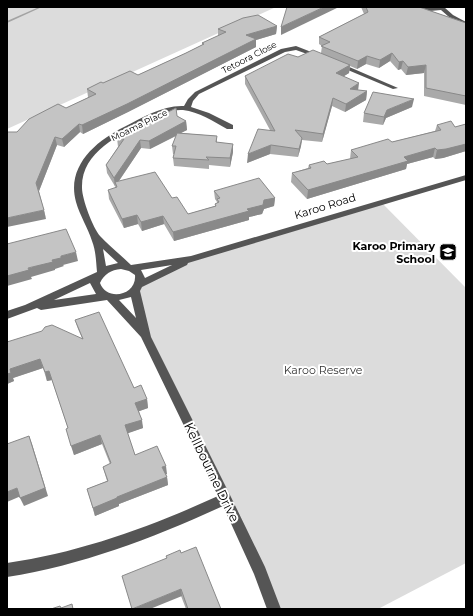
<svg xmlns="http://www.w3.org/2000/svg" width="473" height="616" font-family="Montserrat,sans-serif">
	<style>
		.green { fill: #dcdcdc }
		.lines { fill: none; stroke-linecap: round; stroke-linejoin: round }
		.stream { fill: #a3a3a3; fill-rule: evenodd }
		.minor { fill: #555; fill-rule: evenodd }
		.wall { fill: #a9a9a9 }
		.shaded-wall { fill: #898989 }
		.building { fill: #c4c4c4; stroke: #898989 }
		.labels { text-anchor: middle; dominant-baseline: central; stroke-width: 4; stroke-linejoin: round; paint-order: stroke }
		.far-street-label { font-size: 9px; fill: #000; stroke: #fff }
		.street-label { font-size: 11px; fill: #000; stroke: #fff }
		.poi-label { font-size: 11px; font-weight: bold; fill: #000; stroke: #fff; text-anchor: end }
		.park-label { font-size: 11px; fill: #333; stroke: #fff }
		.near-street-label { font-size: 13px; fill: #000; stroke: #fff }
	</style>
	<rect width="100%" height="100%" fill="#fff"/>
	<g class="green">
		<polygon points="7,7 276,7 7,129"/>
		<polygon points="381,202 466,288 466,563 378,609 277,609 146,337 140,308 139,285 191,259"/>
	</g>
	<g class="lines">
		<polygon class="stream" points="39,7 42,7 7,23 7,21"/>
		<g class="minor">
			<polygon points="397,7 418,8 444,7 453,15 466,22 466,27 449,17 441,10 418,12"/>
			<path d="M296 46 324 57 321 59 296 50 285 52 199 94 193 101 191 107 209 113 233 125V129H227C213 121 199 112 183 110 170 109 157 117 146 122 119 135 81 152 82 188 82 199 93 228 100 236 109 246 121 255 131 265L191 256 466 175V180L188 263 187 265 142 287 140 291 151 337 230 495 265 567 281 609H267L254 574 223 506C153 538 83 565 7 577V563C82 552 150 527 218 496L141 337 107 300 41 310 37 308 7 319V311L25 305 97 272C96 262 96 251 92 241 88 228 80 216 76 202 66 166 96 141 124 127 143 117 163 105 184 106L188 99 195 92 281 49ZM103 249 118 263 106 266ZM172 265 145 278 141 270ZM121 269 129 271 135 275C137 295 107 302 100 283 104 274 111 270 121 269ZM90 283 96 294 54 300ZM131 297 136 318 119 300Z"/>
			<polygon points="336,63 340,63 398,88 393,89 336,65"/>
		</g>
	</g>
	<g class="wall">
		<polygon points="361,7 419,7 466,23 466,105 424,96 424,73 406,75 401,69 398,70 390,61 379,68 366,64 357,69 350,66 349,73 344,76 358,90 367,91 366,100 345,112 332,106 322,142 302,140 301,146 298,157 270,154 247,163 270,130 245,84 245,76 298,57 321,53 322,46 319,44 319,37 364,14"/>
		<polygon points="277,26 276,34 256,40 256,47 128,112 83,134 80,132 64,147 57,145 39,191 46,219 17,132 89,97 88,97 87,89 103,83 138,75 186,53 202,45 202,43 218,36 218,29"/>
		<polygon points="412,107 386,118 383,125 363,122 364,113"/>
		<polygon points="177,116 186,121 187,130 180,133 217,136 217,143 233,144 233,152 230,167 209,165 209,169 174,166 173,158 174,154 173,154 172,146 176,136 150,149 141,148 119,181 172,198 188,214 215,206 215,204 217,203 217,202 215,199 214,191 275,198 274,206 264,209 262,214 249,217 249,220 174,241 164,224 142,231 138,224 124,228 109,199 108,190 116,188 107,173 106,165 118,147 117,138"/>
		<polygon points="466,124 466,151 443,158 435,159 433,157 407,164 406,169 307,199 291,182 292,173 308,168 309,165 327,164 350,159 351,150 392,142 435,131 437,125 455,127"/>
		<polygon points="75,320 134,388 147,399 148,408 139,411 143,428 127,433 135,455 167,474 166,474 167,477 168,485 119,504 119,506 95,516 87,489 107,481 103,467 110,464 102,444 74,455 68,428 52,380 47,381 43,368 13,378 14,381 7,384 7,342 82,338 78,329"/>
		<polygon points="181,553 221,609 186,609 167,559 166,556"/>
	</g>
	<g class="shaded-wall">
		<polygon points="324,7 339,7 281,35 281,27"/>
		<polygon points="277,26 276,34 256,40 256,47 128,112 83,134 82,125 246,35"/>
		<polygon points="392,53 390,61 379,68 380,60"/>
		<polygon points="367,56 366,64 357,69 358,61"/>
		<polygon points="403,61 401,69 398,70 399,62"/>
		<polygon points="350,65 349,73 336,81 336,73"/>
		<polygon points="426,65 424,73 406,75 408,67"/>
		<polygon points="359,83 358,91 350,89"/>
		<polygon points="367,91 366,100 345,112 346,104"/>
		<polygon points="333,98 332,106 322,142 323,134"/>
		<polygon points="414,99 412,107 386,118 383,125 384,117 387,110"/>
		<polygon points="186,121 187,130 150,149 149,141"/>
		<polygon points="79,124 80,132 64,147 62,139"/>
		<polygon points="55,137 57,145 39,191 36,183"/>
		<polygon points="302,138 301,146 298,157 299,149"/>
		<polygon points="140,140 141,148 116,185 115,182 115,187 114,178"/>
		<polygon points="233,144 233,152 230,167 230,158"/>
		<polygon points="466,144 466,151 443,158 435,159 437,150"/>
		<polygon points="271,145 270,154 247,163 248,154"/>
		<polygon points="435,148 433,157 407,164 406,169 307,199 308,190 404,157"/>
		<polygon points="275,198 274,206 264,209 262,214 249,217 249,220 174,241 173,232 247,209 264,200"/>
		<polygon points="44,210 46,219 7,227 7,218"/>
		<polygon points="137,215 138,224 124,228 122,219"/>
		<polygon points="163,216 164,224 142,231 141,222"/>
		<polygon points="76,252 78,261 63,265 64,266 55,269 55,270 31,277 32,279 7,286 7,276 52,260 61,256"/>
		<polygon points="40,359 43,368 13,378 14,381 7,384 7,374 10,369"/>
		<polygon points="49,371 52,380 47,381 45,372"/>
		<polygon points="147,399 148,408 137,412 135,403"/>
		<polygon points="142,420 143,428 126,434 125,425"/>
		<polygon points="100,435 102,444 74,455 71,446"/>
		<polygon points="29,436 32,444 48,496 24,506 20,498"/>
		<polygon points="166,466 167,474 164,475 162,467"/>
		<polygon points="167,477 168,485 119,504 119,506 95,516 93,508 117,497"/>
		<polygon points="17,488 21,496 7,502 7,492"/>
		<polygon points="181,589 182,596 150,609 132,609"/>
	</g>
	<g class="building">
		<polygon points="287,7 324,7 281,27"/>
		<polygon points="366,7 419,7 466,23 466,96 426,88 426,65 408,67 403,61 399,62 392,53 380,60 367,56 358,61 321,46 330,42 319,37 368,12"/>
		<polygon points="258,15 277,26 246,35 256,39 127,104 82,125 79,124 62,139 55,137 36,183 44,210 7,218 7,133 8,132 17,132 29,119 58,104 66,108 96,94 87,89 101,82 103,83 130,71 138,75 186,53 204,44 202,43 226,32 218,29 243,18"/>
		<polygon points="313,50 350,65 336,73 359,83 350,89 367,91 346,104 333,98 323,134 295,130 302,138 299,149 271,145 248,154 258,129 275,131 245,76 288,54 298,57"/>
		<polygon points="373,92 414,99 387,110 384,117 364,113"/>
		<polygon points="176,108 177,116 186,121 149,141 140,140 114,178 106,165 124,139 117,138"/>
		<polygon points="451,121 455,127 466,124 466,144 446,149 437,150 435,148 404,157 408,161 308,190 292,173 311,168 309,165 324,161 327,164 358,157 351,150 388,139 392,142 441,130 437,125"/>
		<polygon points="177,133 217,136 216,142 233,144 230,158 206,157 209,160 173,158 176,146 172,146"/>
		<polygon points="155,172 172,198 177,197 188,214 216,206 215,204 219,202 217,199 220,198 214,191 259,178 275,198 264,200 263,205 247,209 249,211 173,232 163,216 141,222 137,215 122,219 108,190 117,187 115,182"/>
		<polygon points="66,229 76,252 61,256 61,258 52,260 53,262 28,268 29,270 7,276 7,244"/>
		<polygon points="99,312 134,388 141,385 147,399 135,403 142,420 125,425 135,455 157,446 166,466 162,467 167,477 117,497 117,498 93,508 87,489 108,481 103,467 111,463 100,435 71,446 66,429 68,428 49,371 45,372 40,359 10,369 11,373 7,374 7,342 42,331 45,327 52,325 83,339 75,320"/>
		<polygon points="29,436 45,488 20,498 17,488 7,492 7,444"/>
		<polygon points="196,547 221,609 188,609 181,589 132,609 122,576 167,558 166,556 180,550 181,553"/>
		<polygon points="72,604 73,609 51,609 60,606 61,608"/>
	</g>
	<defs>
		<symbol id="school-square" viewBox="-11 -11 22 22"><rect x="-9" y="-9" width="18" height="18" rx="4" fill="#000" stroke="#fff"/><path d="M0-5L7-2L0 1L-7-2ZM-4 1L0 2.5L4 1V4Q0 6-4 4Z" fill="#fff"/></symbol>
	</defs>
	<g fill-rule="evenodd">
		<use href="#school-square" x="438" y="242" width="20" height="20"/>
	</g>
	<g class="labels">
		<g class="far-street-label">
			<text transform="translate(249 57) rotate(-27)">Tetoora Close</text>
			<text transform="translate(139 125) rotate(-26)">Moama Place</text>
		</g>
		<g class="street-label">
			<text transform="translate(325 206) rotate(-17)">Karoo Road</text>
		</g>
		<g class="poi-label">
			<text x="435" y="246">Karoo Primary<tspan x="435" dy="13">School</tspan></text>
		</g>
		<g class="park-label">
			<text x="323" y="370">Karoo Reserve</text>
		</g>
		<g class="near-street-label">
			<text transform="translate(212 472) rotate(64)">Kellbourne Drive</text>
		</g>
	</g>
	<rect width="473" height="616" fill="none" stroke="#000000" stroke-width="16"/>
</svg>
